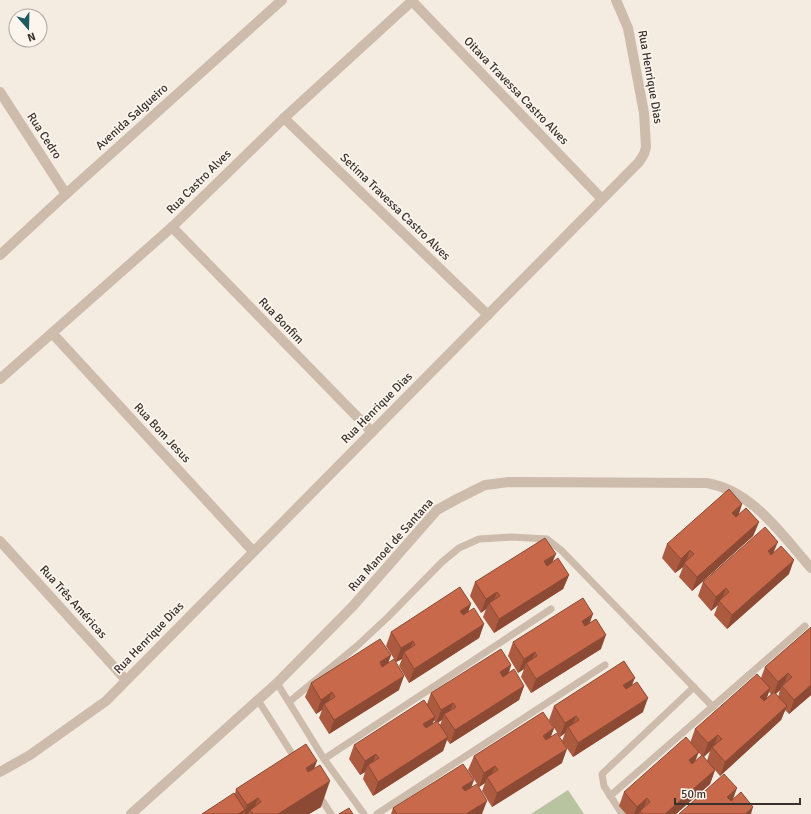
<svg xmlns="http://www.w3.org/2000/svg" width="811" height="814" font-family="Signika,sans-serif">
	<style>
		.green { fill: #b8c4a0 }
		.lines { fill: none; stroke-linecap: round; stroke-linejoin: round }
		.lane { stroke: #cdbbac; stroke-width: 7 }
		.street { stroke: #cdbbac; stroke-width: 10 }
		.wall { fill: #ac5a40; fill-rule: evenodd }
		.shaded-wall { fill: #8c4a34 }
		.building { fill: #c8694b; stroke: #8c4a34 }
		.labels { text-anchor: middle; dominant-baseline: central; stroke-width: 3.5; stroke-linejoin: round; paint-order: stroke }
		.street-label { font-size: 12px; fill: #3b302b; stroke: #fbf5ee }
	</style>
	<rect width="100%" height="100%" fill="#f4ebe1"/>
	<polygon class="green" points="568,790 584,814 531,814"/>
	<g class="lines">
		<g class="lane">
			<polyline points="277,683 324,759 364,814"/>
			<polyline points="258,700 296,760"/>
			<polyline points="289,702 357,646 388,617 442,562 459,548 479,539 512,537 547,539 562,551 713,707"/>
			<polyline points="324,759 551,609"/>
			<polyline points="318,794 331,814"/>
			<polyline points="610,796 805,626"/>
			<polyline points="377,814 605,665"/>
			<polyline points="622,814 604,786 602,774 694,687"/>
		</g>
		<g class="street">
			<polyline points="412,1 601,198"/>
			<polyline points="0,92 66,194"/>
			<polyline points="284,118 488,315"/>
			<polyline points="172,227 372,432"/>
			<polyline points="0,255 66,194 282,0"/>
			<polyline points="52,333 253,551"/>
			<polyline points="0,379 172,227 284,118 413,0"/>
			<polyline points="0,541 126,680"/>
			<polyline points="0,772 30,755 106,701 639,162 644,154 646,147 644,113 628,28 616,0"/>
			<path d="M131 814 277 683 353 606 437 510 457 499 485 485 509 482 707 483C753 491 782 535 811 568"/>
		</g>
	</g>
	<g class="wall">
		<polygon points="742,504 739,514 759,522 753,536 692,591 679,577 683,567 675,573 662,558 667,544"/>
		<polygon points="774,552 789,574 727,629 714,615 718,605 711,611 698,596 703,582"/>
		<polygon points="553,562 569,575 563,589 494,633 483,617 486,609 481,613 470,596 475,582"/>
		<polygon points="471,604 468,611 484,624 479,638 409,683 399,666 402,659 396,662 386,646 391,632"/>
		<polygon points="590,622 601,649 531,693 521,677 524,669 518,673 508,656 513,642"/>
		<path d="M811 627V695L789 714 785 710 781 720 720 776 715 770 710 784 676 814H626L619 806 624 792 690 743 695 729 761 678 765 667ZM780 690 778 697 776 694ZM769 692 771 694 767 698ZM710 751 707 761 704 757ZM698 752 702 756 695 762Z"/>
		<polygon points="391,655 388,663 399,690 329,734 319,718 322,710 316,714 305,697 311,683"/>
		<path d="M511 665 509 673 524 686 519 700 450 744 447 740 443 751 373 796 363 779 365 772 360 775 349 759 354 745 427 704 431 693ZM434 720 435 722 432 724ZM442 720 440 725 438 722Z"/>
		<polygon points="554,706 643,712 573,757 562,741 565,733 560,737 549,720"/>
		<polygon points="554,728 551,736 562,763 492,807 482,791 485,783 479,787 468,770 474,756"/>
		<polygon points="314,769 321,807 309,814 202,814 235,794 236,789"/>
		<polygon points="471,788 482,814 391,814 393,808"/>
	</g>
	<g class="shaded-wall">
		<polygon points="742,504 737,518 732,513"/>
		<polygon points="759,522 753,536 692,591 697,577"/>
		<polygon points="778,542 772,556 768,551"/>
		<polygon points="690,550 685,564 684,563 683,567 675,573 681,559"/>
		<polygon points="556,554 550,568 539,575 544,561"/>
		<polygon points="794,560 789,574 727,629 732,615"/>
		<polygon points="569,575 563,589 494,633 499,619"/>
		<polygon points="726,588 721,602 719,601 718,605 711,611 716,597"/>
		<polygon points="497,592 492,606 489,603 486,609 481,613 486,599"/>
		<polygon points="471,604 466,618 455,625 460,611"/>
		<polygon points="593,614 588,628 577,635 582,621"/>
		<polygon points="484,624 479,638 409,683 414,669"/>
		<polygon points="606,635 601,649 531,693 536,679"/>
		<polygon points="413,641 407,655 404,652 402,659 396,662 401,648"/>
		<polygon points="535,652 530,666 526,663 524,669 518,673 524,659"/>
		<polygon points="391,655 386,669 375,676 380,662"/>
		<polygon points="511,665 506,679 495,686 500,672"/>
		<polygon points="788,673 783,687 782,686 780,690 773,696 778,682"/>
		<polygon points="404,676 399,690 329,734 334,720"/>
		<polygon points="635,678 629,692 618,699 623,685"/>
		<polygon points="811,685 811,695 789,714 794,700"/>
		<polygon points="524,686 519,700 450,744 455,730"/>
		<polygon points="770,688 765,702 760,697"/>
		<polygon points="332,692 327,706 324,704 322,710 316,714 321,700"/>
		<polygon points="648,698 643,712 573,757 578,743"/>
		<polygon points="453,703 448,717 444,714 442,720 436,724 441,710"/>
		<polygon points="787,706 781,720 720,776 725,762"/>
		<polygon points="576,716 571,730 568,727 565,733 560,737 565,723"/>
		<polygon points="435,717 430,731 418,738 423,724"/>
		<polygon points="554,728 549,742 538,750 543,736"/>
		<polygon points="718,735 713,749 712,747 710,751 703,757 708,743"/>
		<polygon points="448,737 443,751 373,796 378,782"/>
		<polygon points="567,749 562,763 492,807 497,793"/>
		<polygon points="699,752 693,766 689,760"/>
		<polygon points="376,754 371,768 368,765 365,772 360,775 365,761"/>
		<polygon points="317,761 308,786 306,768"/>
		<polygon points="495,766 490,780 487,777 485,783 479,787 484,773"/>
		<polygon points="715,770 710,784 676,814 665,814"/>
		<polygon points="474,780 469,794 457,801 462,787"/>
		<polygon points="330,781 321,807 309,814 278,814"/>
		<polygon points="737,788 732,802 727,797"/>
		<polygon points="258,798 253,814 250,810 248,814 244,814 247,805"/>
		<polygon points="647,798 642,812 640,811 639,814 634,814 637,807"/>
		<polygon points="487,801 482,814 466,814"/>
		<polygon points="753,807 751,814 745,814"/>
		<polygon points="245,810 243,814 238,814"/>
	</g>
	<g class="building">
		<polygon points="729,489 742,504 732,513 736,517 746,508 759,522 697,577 684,563 694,554 690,550 681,559 667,544"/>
		<polygon points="765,527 778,542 768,551 771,555 781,546 794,560 732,615 719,601 729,592 726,588 716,597 703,582"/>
		<polygon points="545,538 556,554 544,561 547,566 558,558 569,575 499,619 489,603 500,596 497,592 486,599 475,582"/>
		<polygon points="460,587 471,604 460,611 463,615 474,608 484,624 414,669 404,652 415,645 413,641 401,648 391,632"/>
		<polygon points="583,598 593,614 582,621 585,626 596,619 606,635 536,679 526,663 537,656 535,652 524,659 513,642"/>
		<polygon points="811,627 811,685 794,700 782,686 792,677 788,673 778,682 765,667"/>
		<polygon points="380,639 391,655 380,662 382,667 394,659 404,676 334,720 324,704 335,697 332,692 321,700 311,683"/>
		<polygon points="501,649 511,665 500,672 503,677 514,669 524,686 455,730 444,714 456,707 453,703 441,710 431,693"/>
		<polygon points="624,661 635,678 623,685 626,689 637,682 648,698 578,743 568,727 579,720 576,716 565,723 554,706"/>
		<polygon points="757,674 770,688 760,697 764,701 774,692 787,706 725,762 712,747 722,739 718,735 708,743 695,729"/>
		<polygon points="424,700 435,717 423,724 426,728 437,721 448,737 378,782 368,765 379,758 376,754 365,761 354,745"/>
		<polygon points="543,712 554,728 543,736 546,740 557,733 567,749 497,793 487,777 498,770 495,766 484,773 474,756"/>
		<polygon points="686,737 699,752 689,760 692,764 702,755 715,770 665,814 643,814 640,811 650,802 647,798 637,807 624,792"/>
		<polygon points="306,744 317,761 306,768 308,772 320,765 330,781 278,814 253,814 250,810 261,802 258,798 247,805 236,789"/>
		<polygon points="463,764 474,780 462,787 465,791 477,784 487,801 466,814 397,814 393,808"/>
		<polygon points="724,774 737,788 727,797 731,801 741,792 753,807 745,814 679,814"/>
		<polygon points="234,793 245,810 238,814 202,814"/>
		<polygon points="349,808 353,814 339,814"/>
	</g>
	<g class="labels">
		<g class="street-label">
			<text transform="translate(650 77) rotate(80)">Rua Henrique Dias</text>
			<text transform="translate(516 91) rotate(46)">Oitava Travessa Castro Alves</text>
			<text transform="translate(132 117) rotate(-42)">Avenida Salgueiro</text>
			<text transform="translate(44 136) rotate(57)">Rua Cedro</text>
			<text transform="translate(199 182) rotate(-45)">Rua Castro Alves</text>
			<text transform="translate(395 207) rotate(44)">Setima Travessa Castro Alves</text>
			<text transform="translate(281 321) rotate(46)">Rua Bonfim</text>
			<text transform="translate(377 408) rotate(-45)">Rua Henrique Dias</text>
			<text transform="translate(162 433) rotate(47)">Rua Bom Jesus</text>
			<text transform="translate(391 545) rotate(-48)">Rua Manoel de Santana</text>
			<text transform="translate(73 602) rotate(48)">Rua Três Américas</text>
			<text transform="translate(149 638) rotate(-46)">Rua Henrique Dias</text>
		</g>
	</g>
	<g transform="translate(28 28) rotate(160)"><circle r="19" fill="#fbf5ee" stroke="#aea6a0"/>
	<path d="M0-3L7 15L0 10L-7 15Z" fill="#1f5a5e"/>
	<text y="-6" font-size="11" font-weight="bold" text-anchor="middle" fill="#3b302b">N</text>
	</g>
	<path d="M675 798v6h125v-6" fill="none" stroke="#3b302b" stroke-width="2"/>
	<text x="681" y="798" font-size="12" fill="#3b302b" stroke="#fbf5ee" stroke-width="3" paint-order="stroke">50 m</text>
</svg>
